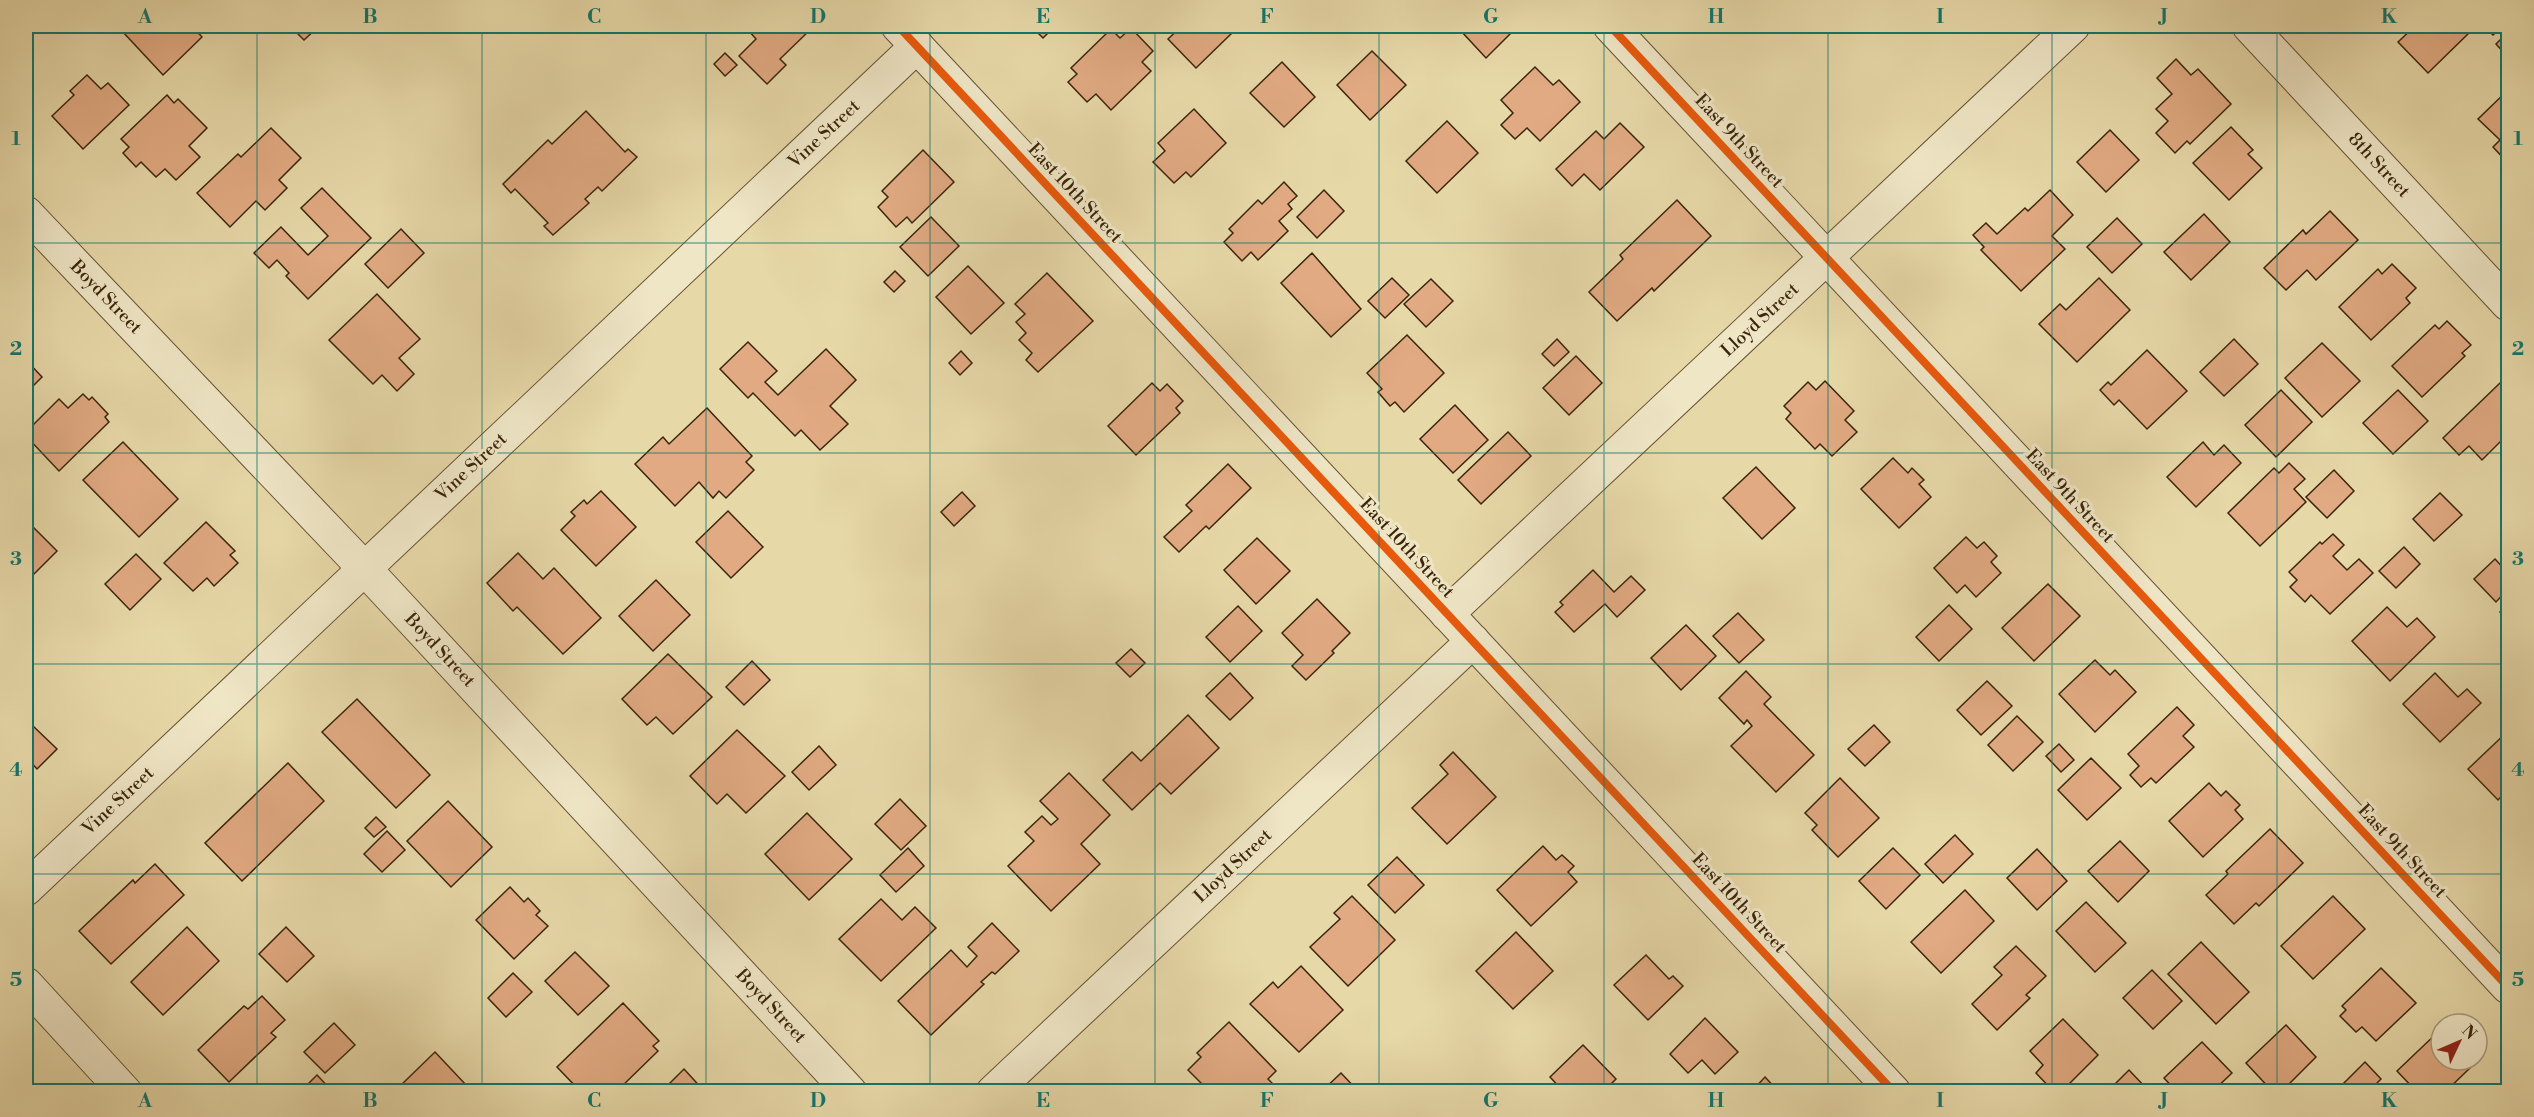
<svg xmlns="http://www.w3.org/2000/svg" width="2534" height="1117" font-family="'Libre Bodoni',serif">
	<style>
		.building { fill: #e1aa82; stroke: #3b250c; stroke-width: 1.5 }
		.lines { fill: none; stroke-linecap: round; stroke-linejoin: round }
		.minor-casing { stroke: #665233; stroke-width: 35 }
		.minor { stroke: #efe6c6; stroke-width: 33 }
		.cycleway-casing { stroke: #efe6c6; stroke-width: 11 }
		.cycleway { stroke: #e8590c; stroke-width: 8 }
		.grid { fill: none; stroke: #0f766e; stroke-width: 1.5; stroke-opacity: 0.55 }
		.labels { text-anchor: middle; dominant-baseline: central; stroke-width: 6; stroke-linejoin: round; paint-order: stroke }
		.street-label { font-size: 18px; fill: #3b250c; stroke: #efe6c6 }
		.neatline { fill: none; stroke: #0f766e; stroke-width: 2 }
		.grid-label { font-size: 20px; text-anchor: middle; font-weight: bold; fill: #0f766e }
	</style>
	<rect width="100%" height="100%" fill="#e7d8a8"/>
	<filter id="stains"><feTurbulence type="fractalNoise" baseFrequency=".00333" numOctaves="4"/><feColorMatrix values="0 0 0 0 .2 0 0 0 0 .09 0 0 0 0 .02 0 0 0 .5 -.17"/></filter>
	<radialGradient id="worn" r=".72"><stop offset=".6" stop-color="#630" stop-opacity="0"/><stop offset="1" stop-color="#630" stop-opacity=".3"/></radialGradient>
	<g class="building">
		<polygon points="128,26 137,26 143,31 148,26 192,26 202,37 163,75 122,31"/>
		<polygon points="290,26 319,26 304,40"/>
		<polygon points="755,26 809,26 811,29 780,59 786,65 767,84 739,56 756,39 749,31"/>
		<polygon points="1031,26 1055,26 1043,38"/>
		<polygon points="1182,26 1227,26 1233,32 1196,68 1168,39"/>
		<polygon points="1467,26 1512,26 1511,27 1514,30 1486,58 1461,31"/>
		<polygon points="2415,26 2467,26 2472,30 2428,73 2398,42"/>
		<polygon points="2484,26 2503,26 2493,35"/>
		<polygon points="1131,28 1153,51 1142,62 1151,71 1111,110 1096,94 1087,102 1068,82 1077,74 1071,68 1111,29 1120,38"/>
		<polygon points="2508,32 2508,57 2496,44"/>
		<polygon points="1372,51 1406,85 1370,120 1337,85"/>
		<polygon points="725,53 737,65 725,76 714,64"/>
		<polygon points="2176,59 2191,75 2198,69 2231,104 2190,144 2187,141 2175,153 2156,133 2168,121 2156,109 2172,94 2157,78"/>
		<polygon points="1282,62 1315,97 1284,127 1250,93"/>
		<polygon points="1535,67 1553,85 1559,80 1580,102 1540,141 1527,128 1515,139 1501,125 1513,113 1501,100"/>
		<polygon points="87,75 101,89 108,83 129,105 83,149 52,116 74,95 70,91"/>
		<polygon points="2508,90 2508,163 2493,147 2500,140 2478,119"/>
		<polygon points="167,95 174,103 178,99 207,128 189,146 200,157 176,180 165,169 156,177 141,162 136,167 123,153 129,147 121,139"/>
		<polygon points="1194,109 1226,143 1191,177 1186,172 1174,183 1153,162 1165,151 1158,143"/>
		<polygon points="586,111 625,152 628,149 637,157 602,191 598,187 585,199 589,203 553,235 544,226 548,223 515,189 511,193 503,184 548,140 552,144"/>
		<polygon points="1447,121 1478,153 1437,193 1406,161"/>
		<polygon points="1620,123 1644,147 1600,190 1584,174 1572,186 1556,169 1596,131 1604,139"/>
		<polygon points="2231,127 2253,150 2248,154 2262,168 2229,200 2193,163"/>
		<polygon points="271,128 301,158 279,180 287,188 265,210 256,201 230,227 197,193 238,154 241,157"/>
		<polygon points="2110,130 2139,160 2106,192 2077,162"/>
		<polygon points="923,150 954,182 912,223 907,217 896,227 878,207 888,197 882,191"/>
		<polygon points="1284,182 1297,196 1288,204 1292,209 1279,221 1288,231 1258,260 1251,252 1242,261 1224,242 1233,233 1229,229 1258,200 1262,204"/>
		<polygon points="322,188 371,238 308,299 286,276 289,273 277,260 269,268 254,253 281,227 308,255 328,236 301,208"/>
		<polygon points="1324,190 1344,211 1317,238 1297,217"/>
		<polygon points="2050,190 2073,215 2052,236 2065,249 2021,291 1981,250 1984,247 1973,235 1986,223 1997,234 2025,208 2028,211"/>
		<polygon points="1677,200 1711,236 1654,291 1652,288 1617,321 1589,292 1623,259 1620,255"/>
		<polygon points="2330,211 2358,240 2316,280 2307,270 2286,290 2264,268 2303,230 2306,234"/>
		<polygon points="2204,214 2230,242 2191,280 2164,252"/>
		<polygon points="931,217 959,246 928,276 900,247"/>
		<polygon points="2117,218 2142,244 2112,273 2087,247"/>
		<polygon points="401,229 424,253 388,288 365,264"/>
		<polygon points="1312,253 1361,309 1331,337 1281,283"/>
		<polygon points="2392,264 2416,288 2406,298 2410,303 2371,340 2339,307 2378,269 2382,274"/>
		<polygon points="968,266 1004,303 971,334 936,297"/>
		<polygon points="895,271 905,281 894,292 884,282"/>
		<polygon points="1047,273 1093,321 1038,372 1026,360 1032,353 1019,340 1026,333 1016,322 1025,314 1015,304"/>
		<polygon points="1392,278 1409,295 1385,318 1368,301"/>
		<polygon points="2099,278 2130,310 2077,362 2039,324 2060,304 2066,310"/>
		<polygon points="1431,279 1453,301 1426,327 1404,304"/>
		<polygon points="377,294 420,339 399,358 414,374 397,391 382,375 373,384 329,340"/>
		<polygon points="2447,321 2471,345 2462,353 2465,356 2422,397 2392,366 2435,325 2439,329"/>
		<polygon points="1407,335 1444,373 1404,412 1395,402 1390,406 1378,392 1382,389 1367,373"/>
		<polygon points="1557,339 1569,352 1554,366 1542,354"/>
		<polygon points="2234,339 2258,364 2224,396 2200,372"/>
		<polygon points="748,342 777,371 765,382 778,395 826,349 856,380 830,406 848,424 820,450 801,430 795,436 753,393 748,398 720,369"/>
		<polygon points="2322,343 2360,381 2322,417 2285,378"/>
		<polygon points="2147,350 2187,391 2147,429 2119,400 2114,405 2100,390 2108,382 2111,385"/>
		<polygon points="961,351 972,363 960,375 949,363"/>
		<polygon points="1576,356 1602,383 1569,415 1543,388"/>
		<polygon points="26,360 42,377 26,393"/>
		<polygon points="1825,381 1854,411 1845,420 1857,432 1832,456 1820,444 1815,449 1786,419 1791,413 1784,406 1808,382 1816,390"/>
		<polygon points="1152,383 1160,391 1167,384 1183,401 1176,408 1180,413 1136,455 1108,426"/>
		<polygon points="2500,383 2508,391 2507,409 2508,434 2482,460 2469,446 2459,455 2443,438"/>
		<polygon points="2281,390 2312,422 2276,457 2245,425"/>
		<polygon points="2398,390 2428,421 2393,454 2363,423"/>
		<polygon points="83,394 89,400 92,397 108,414 105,417 109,422 59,471 26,436 26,432 59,399 68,408"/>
		<polygon points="1455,405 1488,440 1453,473 1420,439"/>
		<polygon points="707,408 752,456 746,462 754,470 726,498 719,491 713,498 699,482 675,506 635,464 663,437 669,444"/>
		<polygon points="1508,432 1531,456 1481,504 1458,480"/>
		<polygon points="123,442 178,499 139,537 83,480"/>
		<polygon points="2203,442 2214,455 2224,445 2241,463 2196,507 2167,477"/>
		<polygon points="1893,458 1908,473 1912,468 1924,480 1919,484 1931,497 1899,528 1861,489"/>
		<polygon points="2289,463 2305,479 2294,489 2306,502 2260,546 2228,513 2274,468 2279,473"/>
		<polygon points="1228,464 1251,488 1209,529 1206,526 1179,552 1164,537 1192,511 1186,505"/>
		<polygon points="1756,467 1795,508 1762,539 1723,498"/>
		<polygon points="2334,470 2354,491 2327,518 2306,497"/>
		<polygon points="601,491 636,527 596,566 561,530 575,516 571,512 584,500 587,504"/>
		<polygon points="962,492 975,506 954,526 941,512"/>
		<polygon points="2440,493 2462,515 2434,541 2413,519"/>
		<polygon points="728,511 763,547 731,578 696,542"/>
		<polygon points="26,520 57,551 26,582"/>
		<polygon points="206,522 235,551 230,555 238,563 214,586 207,578 193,591 164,563"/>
		<polygon points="2333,534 2344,545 2333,556 2347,570 2359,559 2373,573 2330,614 2311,595 2305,602 2290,587 2297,580 2289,572 2320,542 2322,544"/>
		<polygon points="1966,537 1977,548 1984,542 1997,556 1991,562 2001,573 1976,597 1965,585 1957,593 1934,568"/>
		<polygon points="1257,538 1290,571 1256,604 1224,570"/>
		<polygon points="2404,547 2420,564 2396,588 2379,571"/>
		<polygon points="518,553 543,579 554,568 601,618 563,654 517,607 513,611 487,583"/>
		<polygon points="136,554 161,579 130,610 105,584"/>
		<polygon points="2495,559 2508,573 2508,589 2496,602 2474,579"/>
		<polygon points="1593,570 1614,592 1631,576 1645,590 1617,617 1605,604 1574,632 1555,612 1563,605 1560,602"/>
		<polygon points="656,580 690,615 653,651 619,616"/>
		<polygon points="2048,584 2080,616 2034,661 2002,628"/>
		<polygon points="1317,599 1350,633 1332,651 1334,653 1306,680 1292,666 1303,655 1282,633"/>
		<polygon points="2508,603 2508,620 2500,612"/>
		<polygon points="1949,605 1972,629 1939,661 1916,637"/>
		<polygon points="1238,606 1262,631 1230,662 1206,637"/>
		<polygon points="2387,607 2407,627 2417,618 2435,637 2390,681 2352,641"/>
		<polygon points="1738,613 1764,640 1739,663 1713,636"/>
		<polygon points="1686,625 1716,656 1681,690 1651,658"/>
		<polygon points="1131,649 1145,663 1130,677 1116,663"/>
		<polygon points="668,654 712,697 673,734 656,717 647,725 622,699"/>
		<polygon points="2095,660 2110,675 2115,670 2136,692 2095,732 2059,694"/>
		<polygon points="752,661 770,680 744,705 726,687"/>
		<polygon points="1746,671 1771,697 1764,704 1814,755 1776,792 1731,746 1752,726 1747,720 1744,724 1719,698"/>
		<polygon points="1230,673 1253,698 1230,720 1206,696"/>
		<polygon points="2435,673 2458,697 2467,689 2481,703 2440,742 2403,704"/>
		<polygon points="1987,681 2012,706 1981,735 1957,710"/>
		<polygon points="357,699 430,775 396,808 322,732"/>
		<polygon points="2177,707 2194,725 2183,736 2194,747 2156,783 2151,778 2141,787 2130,775 2139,766 2128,754"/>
		<polygon points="1188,715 1219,748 1171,794 1160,783 1132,810 1103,780 1132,752 1141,761"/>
		<polygon points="2017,716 2043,742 2013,771 1988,745"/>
		<polygon points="1874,725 1890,742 1865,766 1848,749"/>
		<polygon points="33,726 57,749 37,769 26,757 26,734"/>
		<polygon points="737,730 785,776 746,813 727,794 717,804 690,776"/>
		<polygon points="2508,731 2508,789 2498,800 2468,769"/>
		<polygon points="2059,744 2074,760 2061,772 2046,756"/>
		<polygon points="819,746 836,765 809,790 792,772"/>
		<polygon points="1453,752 1496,797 1447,844 1412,808 1448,774 1440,765"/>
		<polygon points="2091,758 2121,788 2087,820 2058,790"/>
		<polygon points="288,763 324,801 242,881 205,843"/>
		<polygon points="1069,773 1110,815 1081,844 1100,864 1051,911 1008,866 1034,841 1025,832 1042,816 1051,825 1058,819 1040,801"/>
		<polygon points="1840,778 1879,818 1838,857 1812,830 1817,825 1805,813"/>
		<polygon points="2209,783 2221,796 2226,791 2240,805 2235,810 2243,819 2203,857 2169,821"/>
		<polygon points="900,799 926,826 901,850 875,824"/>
		<polygon points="448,801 492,847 451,887 407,841"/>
		<polygon points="807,813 852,859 809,900 765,854"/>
		<polygon points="376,817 386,827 374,837 365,828"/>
		<polygon points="2270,829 2303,863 2259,906 2256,903 2234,924 2206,895 2228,874 2226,871"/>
		<polygon points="387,831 405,850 382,872 364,854"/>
		<polygon points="1955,835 1973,854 1943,883 1925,864"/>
		<polygon points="2120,841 2149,871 2118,902 2088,871"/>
		<polygon points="1543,846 1556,860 1562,855 1574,866 1568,872 1577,882 1531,926 1497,890"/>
		<polygon points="908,848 924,866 896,892 880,875"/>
		<polygon points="1893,848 1920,875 1886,909 1859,881"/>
		<polygon points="2037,849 2067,881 2037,910 2007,878"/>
		<polygon points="1397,857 1424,885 1395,913 1368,885"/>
		<polygon points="155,864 184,895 111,964 79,931 133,880 135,883"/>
		<polygon points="510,887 524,902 528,898 540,911 536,915 548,926 514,959 476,920"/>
		<polygon points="1965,890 1994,921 1941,973 1911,942"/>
		<polygon points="1352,896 1395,940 1348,986 1310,947 1340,919 1334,913"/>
		<polygon points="2333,896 2365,929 2313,979 2281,946"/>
		<polygon points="881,899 902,920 915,907 936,928 881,981 839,939"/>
		<polygon points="2086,902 2126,943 2095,972 2056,931"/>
		<polygon points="992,923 1019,951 995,974 992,972 981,982 984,984 931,1035 898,1001 951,950 967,967 977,956 968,947"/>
		<polygon points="187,927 219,961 163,1015 131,982"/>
		<polygon points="286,927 314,956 287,982 259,954"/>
		<polygon points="1516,932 1553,971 1513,1009 1476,971"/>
		<polygon points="2201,942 2249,992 2216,1024 2168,974"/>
		<polygon points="2016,946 2046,976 2026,995 2030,998 1997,1030 1972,1004 2002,975 1994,967"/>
		<polygon points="575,952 609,986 578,1015 545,981"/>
		<polygon points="1646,955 1669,979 1673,976 1683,986 1648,1020 1614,985"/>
		<polygon points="1301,966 1343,1010 1299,1052 1250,1004 1273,982 1278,988"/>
		<polygon points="2381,968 2416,1003 2376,1041 2362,1027 2356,1032 2340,1016 2346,1010 2342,1006"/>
		<polygon points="2152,970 2182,1001 2153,1029 2123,998"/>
		<polygon points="513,973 532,992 506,1017 488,998"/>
		<polygon points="262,996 285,1020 271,1033 276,1037 229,1082 198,1050 244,1006 248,1009"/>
		<polygon points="623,1003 659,1041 653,1046 658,1051 618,1090 613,1085 606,1092 581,1092 557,1067"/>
		<polygon points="1705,1018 1738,1052 1715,1074 1702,1060 1688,1073 1670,1054"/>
		<polygon points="2063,1019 2098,1055 2061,1092 2054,1092 2036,1073 2043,1065 2030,1051"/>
		<polygon points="1229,1022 1276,1071 1268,1079 1278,1089 1276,1092 1210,1092 1188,1070 1201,1057 1197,1053"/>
		<polygon points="334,1023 355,1045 325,1073 304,1052"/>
		<polygon points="2286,1025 2316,1057 2281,1092 2273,1092 2246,1063"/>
		<polygon points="2439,1031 2441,1033 2441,1060 2462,1060 2470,1068 2445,1092 2416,1091 2397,1071"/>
		<polygon points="2202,1042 2232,1073 2212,1092 2177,1092 2164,1078"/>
		<polygon points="1583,1045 1616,1079 1603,1092 1564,1092 1550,1077"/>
		<polygon points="435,1052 467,1086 462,1092 405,1092 400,1086"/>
		<polygon points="2365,1062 2381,1079 2368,1092 2335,1092"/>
		<polygon points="684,1069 705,1092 661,1092"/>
		<polygon points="2129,1070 2147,1089 2145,1092 2107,1092"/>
		<polygon points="1341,1073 1359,1092 1321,1092"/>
		<polygon points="317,1075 333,1092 300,1092"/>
		<polygon points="1765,1077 1779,1092 1751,1092"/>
	</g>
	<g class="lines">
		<defs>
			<g id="minor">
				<polyline points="898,26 1894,1092"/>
				<polyline points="1610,26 2508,987"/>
				<polyline points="2249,26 2508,304"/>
				<polyline points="26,213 364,568 850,1092"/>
				<polyline points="1447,614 2073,26"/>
				<polyline points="26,889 917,46"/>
				<polyline points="26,984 125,1092"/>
				<polyline points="993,1092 1473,641"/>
			</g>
		</defs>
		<use href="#minor" class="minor-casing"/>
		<use href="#minor" class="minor"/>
		<defs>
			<g id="cycleway">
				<polyline points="898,26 1894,1092"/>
				<polyline points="1610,26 2508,987"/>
			</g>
		</defs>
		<use href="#cycleway" class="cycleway-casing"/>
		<use href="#cycleway" class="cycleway"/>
	</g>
	<path class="grid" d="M257 26V1092M482 26V1092M706 26V1092M930 26V1092M1155 26V1092M1379 26V1092M1604 26V1092M1828 26V1092M2052 26V1092M2277 26V1092M26 243H2508M26 453H2508M26 664H2508M26 874H2508"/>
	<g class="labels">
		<g class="street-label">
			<text transform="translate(824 134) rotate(-43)">Vine Street</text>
			<text transform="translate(1739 141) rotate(47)">East 9th Street</text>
			<text transform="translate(2379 165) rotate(47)">8th Street</text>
			<text transform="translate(1075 193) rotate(47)">East 10th Street</text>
			<text transform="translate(106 297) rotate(46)">Boyd Street</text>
			<text transform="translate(1760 320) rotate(-43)">Lloyd Street</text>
			<text transform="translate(471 467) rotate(-43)">Vine Street</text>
			<text transform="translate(2070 496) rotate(47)">East 9th Street</text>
			<text transform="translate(1407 548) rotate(47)">East 10th Street</text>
			<text transform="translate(440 650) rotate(47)">Boyd Street</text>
			<text transform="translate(118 801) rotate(-43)">Vine Street</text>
			<text transform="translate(2402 851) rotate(47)">East 9th Street</text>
			<text transform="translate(1233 866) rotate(-43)">Lloyd Street</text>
			<text transform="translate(1739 903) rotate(47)">East 10th Street</text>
			<text transform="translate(771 1006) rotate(47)">Boyd Street</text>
		</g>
	</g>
	<rect width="2534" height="1117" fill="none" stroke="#e7d8a8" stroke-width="66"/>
	<g transform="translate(2459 1042) rotate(46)"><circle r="28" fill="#efe6c6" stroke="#a7997c" stroke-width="1.5"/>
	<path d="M0-4.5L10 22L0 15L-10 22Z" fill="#8f2418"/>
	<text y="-9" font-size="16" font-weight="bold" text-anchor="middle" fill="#3b250c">N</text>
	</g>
	<rect x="33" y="33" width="2468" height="1051" class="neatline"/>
	<g class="grid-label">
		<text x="145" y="23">A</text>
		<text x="370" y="23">B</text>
		<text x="594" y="23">C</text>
		<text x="818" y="23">D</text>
		<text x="1043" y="23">E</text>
		<text x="1267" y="23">F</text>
		<text x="1491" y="23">G</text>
		<text x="1716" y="23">H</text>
		<text x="1940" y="23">I</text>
		<text x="2164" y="23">J</text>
		<text x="2389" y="23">K</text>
		<text x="16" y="145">1</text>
		<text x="2518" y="145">1</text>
		<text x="16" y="355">2</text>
		<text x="2518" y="355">2</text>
		<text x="16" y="565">3</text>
		<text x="2518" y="565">3</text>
		<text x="16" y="776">4</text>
		<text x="2518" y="776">4</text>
		<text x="16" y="986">5</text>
		<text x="2518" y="986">5</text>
		<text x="145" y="1107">A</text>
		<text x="370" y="1107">B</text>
		<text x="594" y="1107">C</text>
		<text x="818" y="1107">D</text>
		<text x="1043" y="1107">E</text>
		<text x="1267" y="1107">F</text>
		<text x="1491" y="1107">G</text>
		<text x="1716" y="1107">H</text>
		<text x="1940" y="1107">I</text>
		<text x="2164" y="1107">J</text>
		<text x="2389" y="1107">K</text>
	</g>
	<rect width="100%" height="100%" filter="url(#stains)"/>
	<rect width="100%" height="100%" fill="url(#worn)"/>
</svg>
